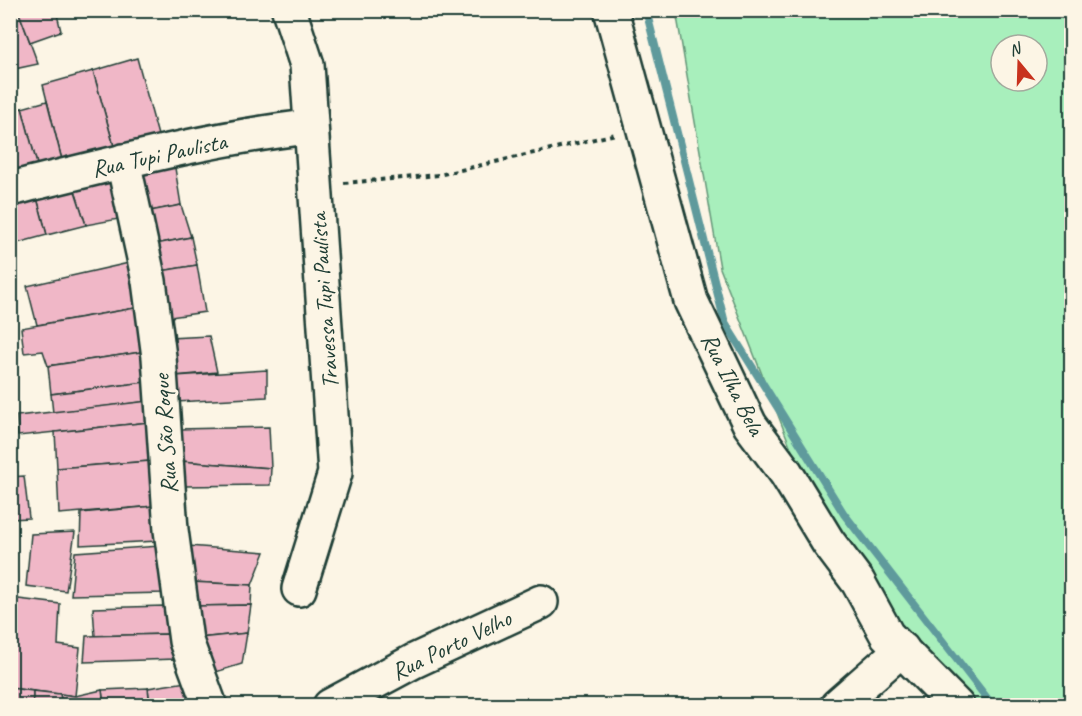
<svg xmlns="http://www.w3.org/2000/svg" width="1082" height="716" font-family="Caveat,sans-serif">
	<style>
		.green { fill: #a8efbc; stroke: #649678; stroke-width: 1.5; fill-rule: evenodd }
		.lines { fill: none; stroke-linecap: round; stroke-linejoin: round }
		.stream { stroke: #5e9a9c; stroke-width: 8 }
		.building { fill: #f0b7c7; stroke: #1f3d34; stroke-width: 1.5 }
		.minor-casing { stroke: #1f3d34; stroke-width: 38 }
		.path { stroke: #1f3d34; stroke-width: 4; stroke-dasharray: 4.5 4.5; stroke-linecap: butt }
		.minor { stroke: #fcf5e5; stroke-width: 33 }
		.labels { text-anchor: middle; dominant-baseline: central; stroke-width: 6; stroke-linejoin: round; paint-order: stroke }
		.street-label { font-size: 24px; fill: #1f3d34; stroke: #fcf5e5 }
	</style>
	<rect width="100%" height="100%" fill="#fcf5e5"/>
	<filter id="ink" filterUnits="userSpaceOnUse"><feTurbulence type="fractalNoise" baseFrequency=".0167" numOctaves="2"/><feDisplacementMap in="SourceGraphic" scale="12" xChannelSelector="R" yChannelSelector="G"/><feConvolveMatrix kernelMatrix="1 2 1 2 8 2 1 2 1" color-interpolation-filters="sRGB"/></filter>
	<g filter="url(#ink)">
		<path class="green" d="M676 11H1071V705H959L828 542 720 268ZM1001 45H1037V81H1001Z"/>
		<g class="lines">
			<polyline class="stream" points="646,10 725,323 844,514 993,706"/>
		</g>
		<g class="building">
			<polygon points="10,10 18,10 38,64 10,70"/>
			<polygon points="18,10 56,10 61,31 30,42"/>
			<polygon points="137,58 159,139 115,150 93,71"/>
			<polygon points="93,71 115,150 63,164 43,85"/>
			<polygon points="47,101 63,164 39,172 22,108"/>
			<polygon points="22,108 39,172 12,178 10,110"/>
			<polygon points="174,162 181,205 145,212 135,172"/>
			<polygon points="110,176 124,218 86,225 74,188"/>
			<polygon points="74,188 86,225 47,235 37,198"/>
			<polygon points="37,198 47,235 10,245 10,206"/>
			<polygon points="181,205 191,237 151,245 145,212"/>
			<polygon points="191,237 197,265 155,272 151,245"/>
			<polygon points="129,263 135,308 37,325 27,286"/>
			<polygon points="197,265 205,312 164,318 155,272"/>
			<polygon points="135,308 141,352 48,366 43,351 24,353 21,328"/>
			<polygon points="209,336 217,372 175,376 169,338"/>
			<polygon points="141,352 146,382 51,394 48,366"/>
			<polygon points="267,370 267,397 176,402 175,376"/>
			<polygon points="146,382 149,401 53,413 51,394"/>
			<polygon points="149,401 150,422 18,436 17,416"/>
			<polygon points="150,422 151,461 57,468 55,432"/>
			<polygon points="269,427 271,468 180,461 178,429"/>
			<polygon points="151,461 154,506 59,514 57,468"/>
			<polygon points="180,461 271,468 270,485 184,486"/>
			<polygon points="24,476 29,518 10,519 10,477"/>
			<polygon points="154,506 158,541 80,545 81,513"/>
			<polygon points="75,532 66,591 26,586 31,534"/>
			<polygon points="160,546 165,593 71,595 75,552"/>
			<polygon points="188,546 265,552 252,585 191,582"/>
			<polygon points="191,582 252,585 251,605 195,606"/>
			<polygon points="10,598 60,604 58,645 80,648 75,696 10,688"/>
			<polygon points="251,605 247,633 199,638 195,606"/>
			<polygon points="164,606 168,634 95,636 93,608"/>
			<polygon points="247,633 242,664 209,674 199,638"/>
			<polygon points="168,634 176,659 84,662 86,636"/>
			<polygon points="186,682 191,706 150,706 148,688"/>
			<polygon points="10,688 33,691 33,706 10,706"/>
			<polygon points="148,688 150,706 104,706 102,690"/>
			<polygon points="102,690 104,706 62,706 60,694 75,696"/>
			<polygon points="33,691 60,694 62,706 33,706"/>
		</g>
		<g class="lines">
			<defs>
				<g id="minor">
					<polyline points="289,10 307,65 335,473 299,589"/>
					<polyline points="611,10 691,301 750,425 786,473 828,542 858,582 887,635 957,706"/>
					<polyline points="123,161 149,281 159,357 171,530 186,641 210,706"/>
					<path d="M10 189C109 165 208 138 309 127"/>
					<polyline points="330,706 414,661 541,602"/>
					<polyline points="837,706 902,649"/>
				</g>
			</defs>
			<use href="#minor" class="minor-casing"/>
			<polyline class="path" points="344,183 439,175 616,134"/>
			<use href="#minor" class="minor"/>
		</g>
	</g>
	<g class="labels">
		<g class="street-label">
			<text transform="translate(159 155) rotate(-12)">Rua Tupi Paulista</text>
			<text transform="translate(324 301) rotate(-94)">Travessa Tupi Paulista</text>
			<text transform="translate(733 384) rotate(63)">Rua Ilha Bela</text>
			<text transform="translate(165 434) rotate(-94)">Rua São Roque</text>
			<text transform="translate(451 645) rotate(-26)">Rua Porto Velho</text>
		</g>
	</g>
	<rect width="1082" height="716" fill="none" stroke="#fcf5e5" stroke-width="36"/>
	<rect x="18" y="18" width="1046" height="680" fill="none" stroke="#1f3d34" stroke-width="2" filter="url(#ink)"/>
	<g transform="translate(1019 63) rotate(341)"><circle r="28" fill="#fcf5e5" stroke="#a4ab9e" stroke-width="1.5"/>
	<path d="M0-4.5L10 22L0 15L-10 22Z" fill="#c8321e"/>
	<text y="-9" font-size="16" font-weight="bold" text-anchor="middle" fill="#1f3d34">N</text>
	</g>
</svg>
